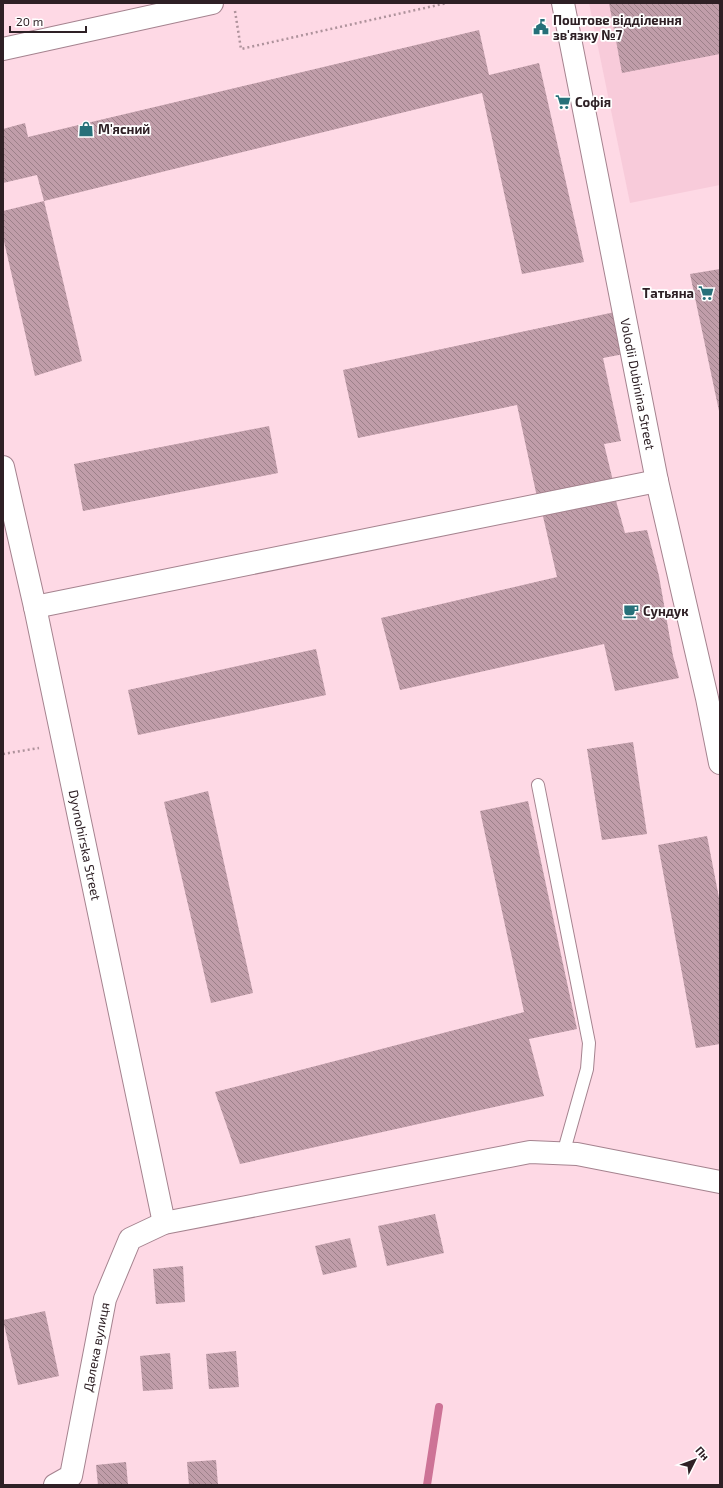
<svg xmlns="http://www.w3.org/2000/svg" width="723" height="1488" font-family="'Exo 2',sans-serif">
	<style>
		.built { fill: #f8cbda }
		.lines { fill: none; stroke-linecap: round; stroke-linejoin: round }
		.stream { stroke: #cd7396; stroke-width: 8 }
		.building { fill: url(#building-back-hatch) }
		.service-casing { stroke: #a5838f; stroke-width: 14 }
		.minor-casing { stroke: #a5838f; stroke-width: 24 }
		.secondary-casing { stroke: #a5838f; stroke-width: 24 }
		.path { stroke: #ae929b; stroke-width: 2.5; stroke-dasharray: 2 3; stroke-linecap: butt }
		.service { stroke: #fff; stroke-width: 12 }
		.minor { stroke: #fff; stroke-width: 22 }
		.secondary { stroke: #fff; stroke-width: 22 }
		.labels { text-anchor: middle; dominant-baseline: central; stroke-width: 3.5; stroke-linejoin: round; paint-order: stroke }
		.poi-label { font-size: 13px; font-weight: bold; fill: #2e2025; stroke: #fff; text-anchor: start }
		.street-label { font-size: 13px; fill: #2e2025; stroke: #fff }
	</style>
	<defs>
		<pattern id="building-back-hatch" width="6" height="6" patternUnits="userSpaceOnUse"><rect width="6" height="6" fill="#c09da9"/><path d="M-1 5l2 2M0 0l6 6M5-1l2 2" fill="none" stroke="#9c8089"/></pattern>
	</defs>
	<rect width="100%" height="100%" fill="#fed9e5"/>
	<polygon class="built" points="589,3 720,3 720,185 630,203"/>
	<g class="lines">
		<polyline class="stream" points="427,1485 439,1407"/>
	</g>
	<g class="building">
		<polygon points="609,3 720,3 720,54 622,73"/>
		<polygon points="479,30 489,75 539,63 584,262 522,274 482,93 44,201 37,175 3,183 3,129 25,123 28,137"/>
		<polygon points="44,201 82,361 35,376 3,237 3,211"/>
		<polygon points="720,269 720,411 719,411 690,274"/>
		<polygon points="615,312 624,354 603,358 621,441 604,444 613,481 537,497 517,405 358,438 343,370"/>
		<polygon points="269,426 278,473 83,511 74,464"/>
		<polygon points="616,501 625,533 647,530 659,576 673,656 679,678 615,691 604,644 400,690 381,618 557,577 542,512"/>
		<polygon points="316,649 326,695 138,735 128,690"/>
		<polygon points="633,742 647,834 602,840 587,749"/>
		<polygon points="208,791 253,993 211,1003 164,802"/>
		<polygon points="528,801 577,1029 529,1039 544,1096 240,1164 215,1092 524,1012 480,811"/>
		<polygon points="707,836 720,903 720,1044 696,1048 658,845"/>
		<polygon points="435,1214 444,1253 387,1266 378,1226"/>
		<polygon points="350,1238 357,1267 323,1275 315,1246"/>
		<polygon points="183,1266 185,1302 156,1304 153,1269"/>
		<polygon points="45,1311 59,1376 18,1385 3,1320"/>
		<polygon points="236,1351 239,1387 209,1389 206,1354"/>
		<polygon points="170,1353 173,1389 143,1391 140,1356"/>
		<polygon points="216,1460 218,1485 189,1485 187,1462"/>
		<polygon points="126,1462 128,1485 98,1485 96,1465"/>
	</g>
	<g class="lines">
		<defs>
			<polyline id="service" points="538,785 589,1043 587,1069 563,1154"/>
			<g id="minor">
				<polyline points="563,3 657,481 707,698 720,763"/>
				<polyline points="3,467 35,607 164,1223"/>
				<polyline points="35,607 657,481"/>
				<polyline points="55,1485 71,1476 105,1299 130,1239 164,1223 530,1152 577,1154 720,1182"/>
			</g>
			<polyline id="secondary" points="3,49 212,3"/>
		</defs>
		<use href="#service" class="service-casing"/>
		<use href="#minor" class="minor-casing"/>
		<use href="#secondary" class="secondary-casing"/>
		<g class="path">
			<polyline points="235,11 241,49 447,3"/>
			<polyline points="3,754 39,748"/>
		</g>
		<use href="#service" class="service"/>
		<use href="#minor" class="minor"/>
		<use href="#secondary" class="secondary"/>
	</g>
	<defs>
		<symbol id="civic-bare" viewBox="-9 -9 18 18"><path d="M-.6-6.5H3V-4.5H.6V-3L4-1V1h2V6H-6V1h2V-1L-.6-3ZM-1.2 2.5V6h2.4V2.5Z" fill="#267079" stroke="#fff" stroke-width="2.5" paint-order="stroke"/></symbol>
		<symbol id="supermarket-bare" viewBox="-9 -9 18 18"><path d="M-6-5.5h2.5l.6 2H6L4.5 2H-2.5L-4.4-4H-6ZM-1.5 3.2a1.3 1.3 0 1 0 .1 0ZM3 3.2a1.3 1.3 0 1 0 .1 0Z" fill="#267079" stroke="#fff" stroke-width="2.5" paint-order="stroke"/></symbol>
		<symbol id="shop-bare" viewBox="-9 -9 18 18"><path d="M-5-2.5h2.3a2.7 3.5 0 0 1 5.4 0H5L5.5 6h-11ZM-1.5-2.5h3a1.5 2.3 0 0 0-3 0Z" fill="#267079" stroke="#fff" stroke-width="2.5" paint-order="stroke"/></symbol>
		<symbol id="cafe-bare" viewBox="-9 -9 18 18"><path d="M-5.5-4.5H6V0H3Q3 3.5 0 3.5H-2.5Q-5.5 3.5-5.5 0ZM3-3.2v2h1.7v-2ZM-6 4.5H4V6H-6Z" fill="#267079" stroke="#fff" stroke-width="2.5" paint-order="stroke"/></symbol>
	</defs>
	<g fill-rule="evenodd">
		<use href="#civic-bare" x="530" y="16" width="22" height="22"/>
		<use href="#supermarket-bare" x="552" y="91" width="22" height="22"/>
		<use href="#shop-bare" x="75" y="118" width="22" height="22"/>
		<use href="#supermarket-bare" x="695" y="282" width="22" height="22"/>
		<use href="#cafe-bare" x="620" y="600" width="22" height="22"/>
	</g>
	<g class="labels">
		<g class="poi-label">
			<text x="553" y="20">Поштове відділення<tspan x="553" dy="15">зв'язку №7</tspan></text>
			<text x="575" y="102">Софія</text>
			<text x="98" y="129">М'ясний</text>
			<text x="694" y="293" text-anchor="end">Татьяна</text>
			<text x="643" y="611">Сундук</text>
		</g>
		<g class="street-label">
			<text transform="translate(638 384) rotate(79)">Volodii Dubinina Street</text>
			<text transform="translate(85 845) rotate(78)">Dyvnohirska Street</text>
			<text transform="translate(96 1347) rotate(-79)">Далека вулиця</text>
		</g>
	</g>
	<rect width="723" height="1488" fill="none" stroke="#2e2025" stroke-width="8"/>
	<g transform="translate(695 1460) rotate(48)" stroke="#ffffff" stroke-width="3" paint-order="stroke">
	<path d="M0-3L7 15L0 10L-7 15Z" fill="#2e2025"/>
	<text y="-6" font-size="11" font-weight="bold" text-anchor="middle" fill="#2e2025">Пн</text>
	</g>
	<path d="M10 26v6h76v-6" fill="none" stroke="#2e2025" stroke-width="2"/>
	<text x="16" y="26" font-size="12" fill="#2e2025" stroke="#ffffff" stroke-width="3" paint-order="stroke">20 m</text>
</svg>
